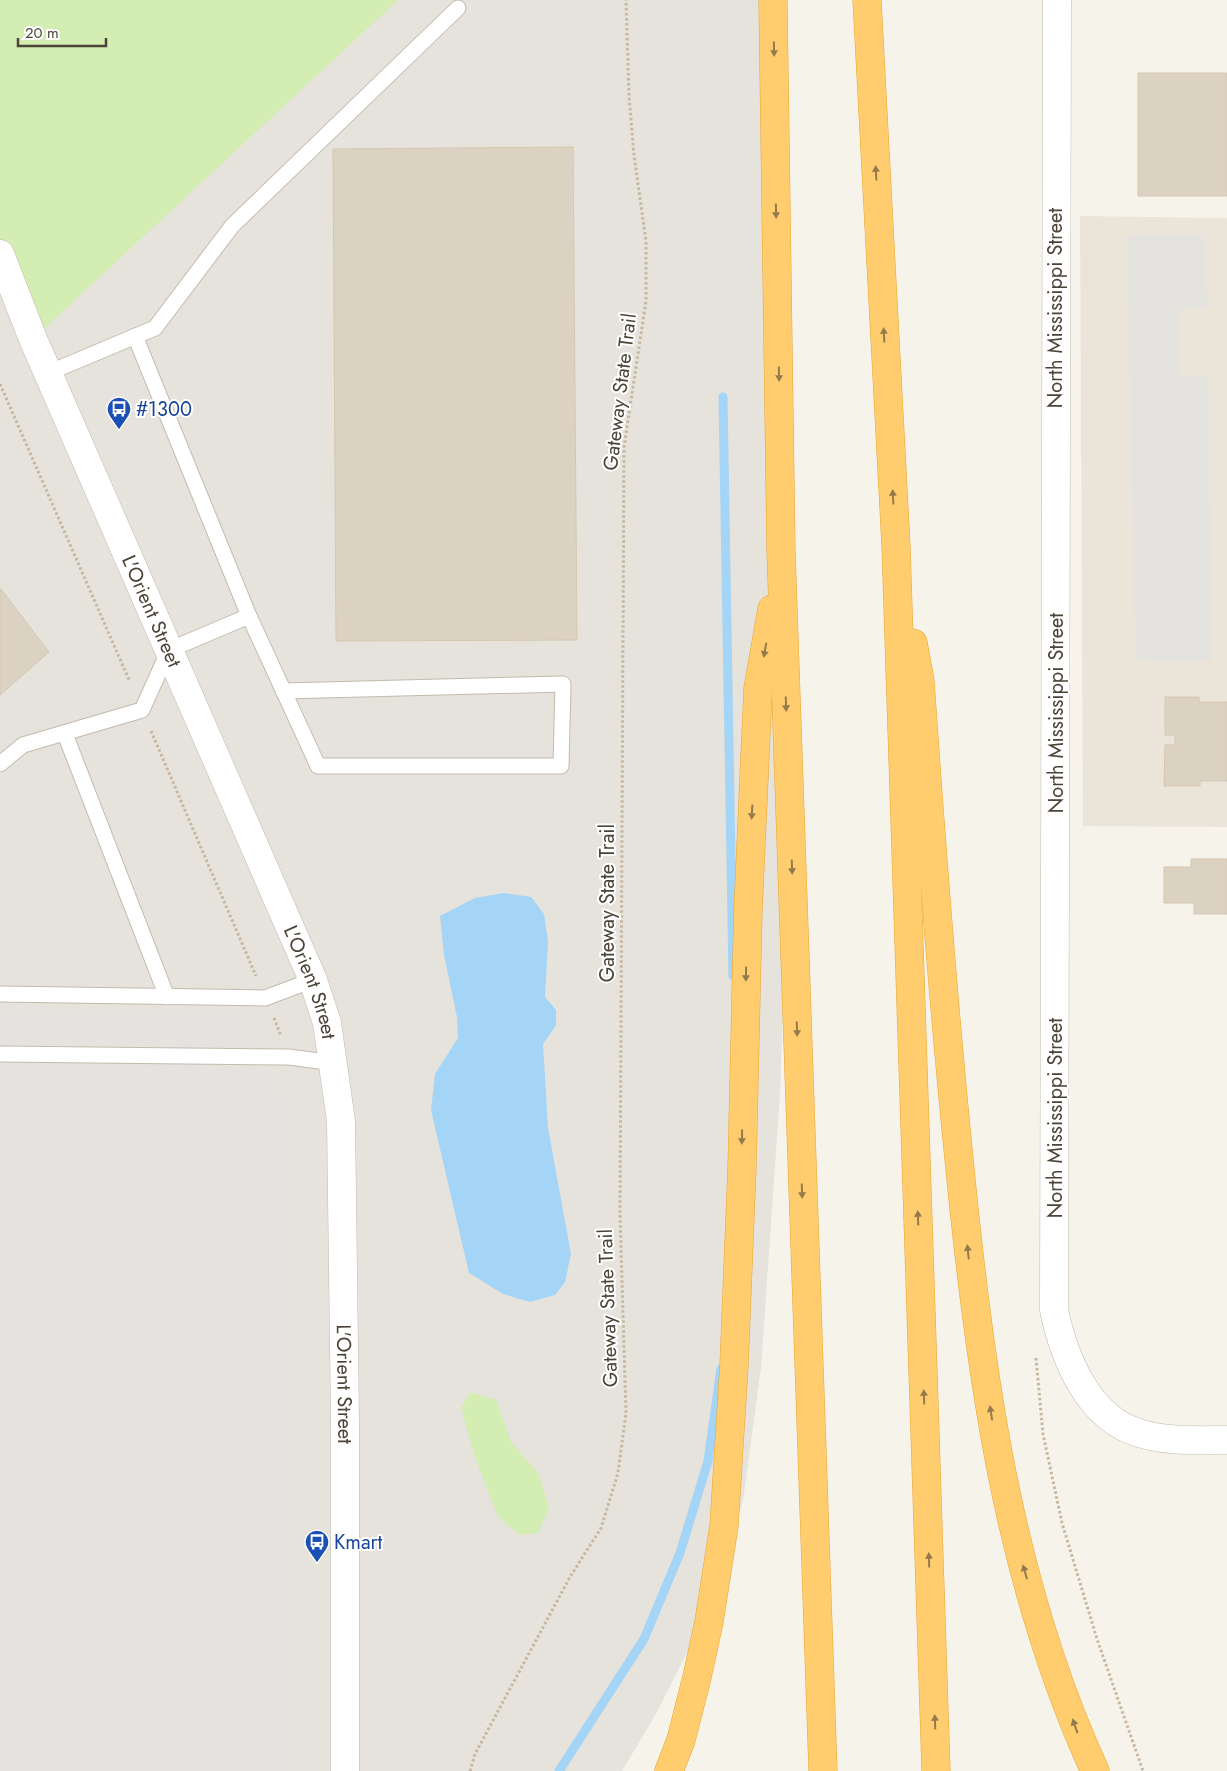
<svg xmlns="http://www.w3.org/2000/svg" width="1227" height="1771" font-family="Jost,sans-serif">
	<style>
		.residential { fill: #ebe5d9 }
		.industrial { fill: #e6e2dc }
		.green { fill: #d3edb2 }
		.parking { fill: #e5e3df }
		.water { fill: #a4d5f6 }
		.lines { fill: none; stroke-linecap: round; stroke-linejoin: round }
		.stream { stroke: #a4d5f6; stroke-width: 9 }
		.building { fill: #dcd2c2; stroke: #d5c7b2 }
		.service-casing { stroke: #c3bbac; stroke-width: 17 }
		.minor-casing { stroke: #c3bbac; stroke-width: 29 }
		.tertiary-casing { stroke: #c3bbac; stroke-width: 29 }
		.motorway-casing { stroke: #e9a432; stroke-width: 29 }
		.path { stroke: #c6b79d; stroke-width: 3; stroke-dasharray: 2.5 2.5; stroke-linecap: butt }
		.service { stroke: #fff; stroke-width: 15 }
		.minor { stroke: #fff; stroke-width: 28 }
		.tertiary { stroke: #fff; stroke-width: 28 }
		.motorway { stroke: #ffcd6d; stroke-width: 28 }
		.oneway { fill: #947b4d }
		.labels { text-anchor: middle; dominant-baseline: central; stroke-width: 4; stroke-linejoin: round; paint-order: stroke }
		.street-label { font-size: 20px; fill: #4c4438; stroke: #fff }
		.transit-label { font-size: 20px; fill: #164399; stroke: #fff; text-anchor: start }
	</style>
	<rect width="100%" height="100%" fill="#f6f3eb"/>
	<polygon class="residential" points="1080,216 1227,218 1227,827 1083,826"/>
	<polygon class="industrial" points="0,0 764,0 787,893 780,1093 761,1368 743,1501 709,1609 657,1712 622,1771 0,1771"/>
	<g class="green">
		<polygon points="0,0 398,0 33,339 0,254"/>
		<polygon points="470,1392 496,1400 511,1442 539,1474 549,1508 538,1533 520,1535 498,1517 474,1455 461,1408"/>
	</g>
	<g class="parking">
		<polygon points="1127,235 1205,235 1207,308 1180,308 1179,375 1208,375 1212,661 1135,660"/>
		<polygon points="0,1013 239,1013 240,1042 269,1043 269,1097 291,1097 291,1771 0,1771"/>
	</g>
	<polygon class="water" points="504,893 531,897 544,914 548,941 545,997 556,1010 556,1025 543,1044 548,1128 571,1254 565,1282 555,1295 530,1302 503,1294 469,1273 431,1110 435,1074 458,1038 457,1017 444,955 440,916 475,898"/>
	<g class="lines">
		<g class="stream">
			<polyline points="723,397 733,976"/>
			<polyline points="559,1771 644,1639 680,1553 708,1461 721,1369"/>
		</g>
	</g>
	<g class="building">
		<rect x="1138" y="73" width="89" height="123"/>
		<polygon points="573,147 577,640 336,641 333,149"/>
		<polygon points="0,588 49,652 0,695"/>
		<polygon points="1165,697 1199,697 1199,702 1227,702 1227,781 1200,781 1200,786 1164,786 1165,745 1175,745 1175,735 1165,735"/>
		<polygon points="1191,859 1227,859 1227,914 1194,914 1194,903 1164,903 1164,867 1191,867"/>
	</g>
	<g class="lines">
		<defs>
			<g id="service">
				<polyline points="48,373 155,328 232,226 458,8"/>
				<polyline points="249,616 318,766 561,766 563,684 283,691"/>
				<polyline points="65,734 167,997"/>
				<polyline points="0,764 23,745 142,710 169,650 249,616 135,336"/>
				<polyline points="0,994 265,998 313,980"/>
				<polyline points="0,1054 289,1057 334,1063"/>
			</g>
			<path id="minor" d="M1057 0 1054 1310C1064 1358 1088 1418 1139 1433 1167 1442 1198 1440 1227 1440"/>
			<g id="tertiary">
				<path id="s1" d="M0 254 33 339 313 980 327 1023 341 1121 345 1421V1771"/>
			</g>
			<g id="motorway">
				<polyline points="773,0 781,550 823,1771"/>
				<polyline points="867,0 896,546 936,1771"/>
				<path d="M913 643 920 681C931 841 943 1000 959 1159 979 1366 1007 1580 1095 1771"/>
				<polyline points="669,1771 681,1740 697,1677 709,1622 724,1526 734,1366 742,1168 748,911 758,689 772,609"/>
			</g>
		</defs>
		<use href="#service" class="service-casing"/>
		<use href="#minor" class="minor-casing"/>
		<use href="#tertiary" class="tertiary-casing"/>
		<use href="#motorway" class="motorway-casing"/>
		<g class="path">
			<polyline points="0,384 130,682"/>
			<polyline points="151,731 256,976"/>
			<polyline points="274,1018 281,1036"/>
			<polyline points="1036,1358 1043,1434 1062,1523 1097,1639 1143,1771"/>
			<polyline points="470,1771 475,1754 570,1577 601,1528 618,1473 626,1413 620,1215 624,447 646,301 646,241 634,155 629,96 626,0"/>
		</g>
		<use href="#service" class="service"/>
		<use href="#minor" class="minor"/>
		<use href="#tertiary" class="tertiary"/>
		<use href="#motorway" class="motorway"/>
	</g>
	<defs><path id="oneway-solid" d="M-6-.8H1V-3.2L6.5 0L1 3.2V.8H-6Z" transform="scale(1.25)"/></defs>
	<g class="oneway">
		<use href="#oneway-solid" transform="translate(774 49) rotate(89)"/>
		<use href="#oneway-solid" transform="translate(876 173) rotate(-93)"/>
		<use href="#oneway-solid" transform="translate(776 211) rotate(89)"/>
		<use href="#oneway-solid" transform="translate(884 335) rotate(-93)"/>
		<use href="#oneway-solid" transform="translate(779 374) rotate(89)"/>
		<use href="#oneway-solid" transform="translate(893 497) rotate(-93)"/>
		<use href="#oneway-solid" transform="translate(765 650) rotate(100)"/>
		<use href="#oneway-solid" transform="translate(786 704) rotate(88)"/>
		<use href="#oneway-solid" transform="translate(752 812) rotate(93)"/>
		<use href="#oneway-solid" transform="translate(792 867) rotate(88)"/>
		<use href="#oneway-solid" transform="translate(746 974) rotate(91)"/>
		<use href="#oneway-solid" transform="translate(797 1029) rotate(88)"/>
		<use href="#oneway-solid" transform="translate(742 1137) rotate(91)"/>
		<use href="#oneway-solid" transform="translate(802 1191) rotate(88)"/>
		<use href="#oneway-solid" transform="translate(918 1218) rotate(-92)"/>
		<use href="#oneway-solid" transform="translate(968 1252) rotate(-96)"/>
		<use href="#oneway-solid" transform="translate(924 1397) rotate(-92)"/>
		<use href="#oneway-solid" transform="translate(991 1413) rotate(-99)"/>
		<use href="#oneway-solid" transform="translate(929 1560) rotate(-92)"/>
		<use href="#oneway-solid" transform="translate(1025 1572) rotate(-106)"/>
		<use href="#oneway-solid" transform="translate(935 1722) rotate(-92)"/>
		<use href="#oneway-solid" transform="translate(1075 1726) rotate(-110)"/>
	</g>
	<defs>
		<symbol id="bus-pin" viewBox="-11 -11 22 30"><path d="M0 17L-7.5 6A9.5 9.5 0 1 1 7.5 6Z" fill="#1a4fb4" stroke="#fff"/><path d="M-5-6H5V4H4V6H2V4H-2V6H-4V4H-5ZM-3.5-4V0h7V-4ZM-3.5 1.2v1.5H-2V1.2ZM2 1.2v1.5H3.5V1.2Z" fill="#fff"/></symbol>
	</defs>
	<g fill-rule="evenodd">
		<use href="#bus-pin" x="105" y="395" width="28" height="38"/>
		<use href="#bus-pin" x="303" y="1528" width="28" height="38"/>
	</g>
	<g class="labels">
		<g class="street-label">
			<text transform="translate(1055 308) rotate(-90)">North Mississippi Street</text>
			<text transform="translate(620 392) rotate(-83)">Gateway State Trail</text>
			<text stroke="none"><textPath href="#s1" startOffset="388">L'Orient Street</textPath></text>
			<text transform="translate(1056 713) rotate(-90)">North Mississippi Street</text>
			<text transform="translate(607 903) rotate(-90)">Gateway State Trail</text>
			<text stroke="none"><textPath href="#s1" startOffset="792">L'Orient Street</textPath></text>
			<text transform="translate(1055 1118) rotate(-90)">North Mississippi Street</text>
			<text transform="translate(608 1308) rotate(-92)">Gateway State Trail</text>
			<text stroke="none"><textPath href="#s1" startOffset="1198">L'Orient Street</textPath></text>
		</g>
		<g class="transit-label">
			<text x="136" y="409">#1300</text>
			<text x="334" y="1542">Kmart</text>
		</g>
	</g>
	<path d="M18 38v8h88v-8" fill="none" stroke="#4c4438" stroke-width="2.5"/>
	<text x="25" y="38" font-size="15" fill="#4c4438" stroke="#ffffff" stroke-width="4" paint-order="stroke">20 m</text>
</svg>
